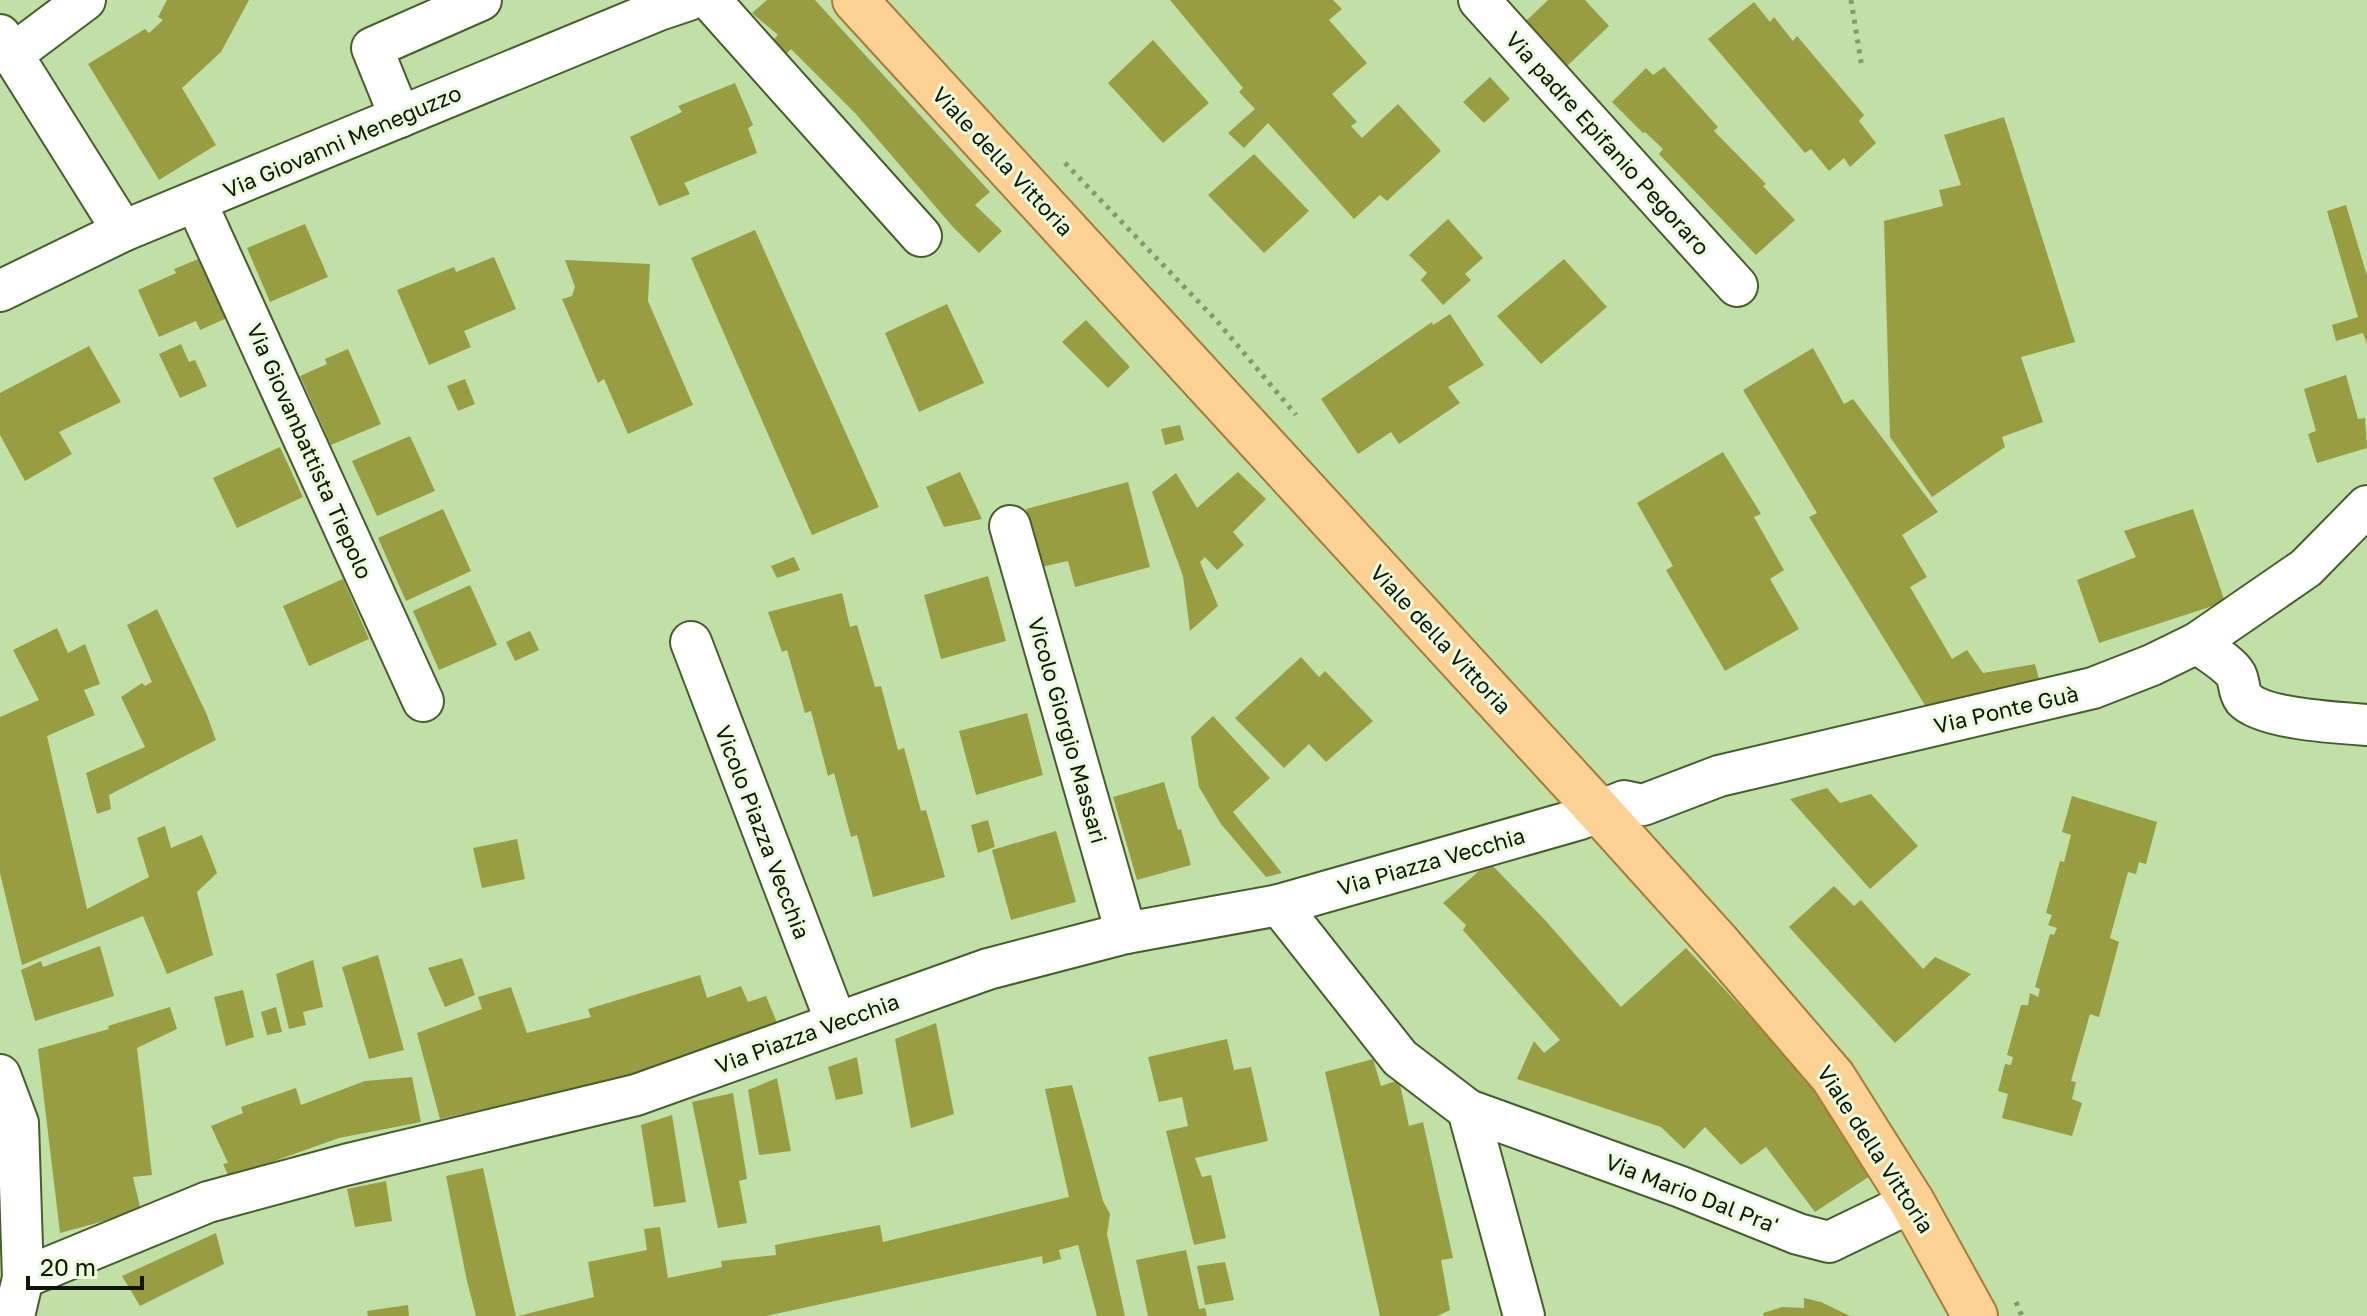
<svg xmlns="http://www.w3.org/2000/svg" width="2367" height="1316" font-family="'Golos Text',sans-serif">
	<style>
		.building { fill: #999d41 }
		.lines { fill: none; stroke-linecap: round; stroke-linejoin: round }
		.minor-casing { stroke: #455f2b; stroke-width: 44 }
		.major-casing { stroke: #a87b32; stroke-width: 48 }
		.path { stroke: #829a6e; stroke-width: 5; stroke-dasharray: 4 6; stroke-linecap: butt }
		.minor { stroke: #fff; stroke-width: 40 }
		.major { stroke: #fdd094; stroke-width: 44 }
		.labels { text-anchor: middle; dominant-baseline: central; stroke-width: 6; stroke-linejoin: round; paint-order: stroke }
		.street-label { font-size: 22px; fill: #0d1703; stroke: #ecfcdf }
	</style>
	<rect width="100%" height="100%" fill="#c1e0a7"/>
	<g class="building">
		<polygon points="167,0 249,0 221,52 182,88 216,145 159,180 88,64 145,29 149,33 163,20 158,17"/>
		<polygon points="767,0 815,0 990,192 975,205 1002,231 979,253 953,227 855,113 791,49 785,55 771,42 778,35 752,13"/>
		<polygon points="1170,0 1333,0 1342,9 1329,20 1367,63 1332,94 1357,122 1351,126 1362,138 1398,104 1441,151 1387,201 1380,195 1354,219 1268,123 1244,148 1228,133 1255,109 1239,92 1243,88"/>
		<polygon points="1548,0 1585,0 1609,26 1564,69 1523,24"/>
		<polygon points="1754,2 1770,22 1774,17 1793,41 1797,36 1864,115 1859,121 1876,143 1850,167 1844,158 1829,171 1811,149 1805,153 1708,39"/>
		<polygon points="1153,40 1209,103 1163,143 1108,83"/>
		<polygon points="1664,67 1718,127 1714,131 1766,184 1763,186 1795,220 1756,255 1659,154 1663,149 1645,132 1643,133 1612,102 1646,68 1653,75"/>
		<polygon points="1490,77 1510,99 1484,123 1463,102"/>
		<polygon points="735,83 753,125 748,128 757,153 684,183 690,194 659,206 630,137 682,112 678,106"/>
		<polygon points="2004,117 2075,342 2021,357 2043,422 2002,437 2005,447 1932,497 1890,437 1884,221 1943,206 1939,190 1961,185 1944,135"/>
		<polygon points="1254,154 1309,211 1264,253 1208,195"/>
		<polygon points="2346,205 2367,276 2367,344 2363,333 2336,341 2332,325 2358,317 2327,211"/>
		<polygon points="1448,219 1483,258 1465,274 1471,280 1443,305 1421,280 1427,273 1409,255"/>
		<polygon points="305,224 328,277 270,302 247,248"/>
		<polygon points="755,230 879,507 812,535 691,258"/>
		<polygon points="494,257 516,309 464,331 471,347 429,365 397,290 454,267 456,272"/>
		<polygon points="201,258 227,318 200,330 196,321 159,337 138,290 176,273 174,269"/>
		<polygon points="1564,259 1607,307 1541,364 1497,316"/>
		<polygon points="565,260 650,264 648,301 693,405 628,434 604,379 598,383 562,299 572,296 575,287"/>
		<polygon points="947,304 984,383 919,412 885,333"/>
		<polygon points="1450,314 1484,365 1448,387 1460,403 1399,444 1391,432 1358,454 1321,399 1432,322 1433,325"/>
		<polygon points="1086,320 1130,367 1108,388 1062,342"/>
		<polygon points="181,344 189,362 195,360 207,386 180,398 159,354"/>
		<polygon points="89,346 121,402 59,432 72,454 25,481 0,435 0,393"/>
		<polygon points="1813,348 1844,404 1853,399 1938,512 1902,535 1927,577 1910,587 1952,659 1967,650 1983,673 2035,664 2044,698 1936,723 1809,517 1817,513 1743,390"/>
		<polygon points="348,349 381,424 331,445 300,376 327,364 325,359"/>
		<polygon points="2346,375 2358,419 2365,418 2367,448 2317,463 2308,434 2316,431 2304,389"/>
		<polygon points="465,379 475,404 458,411 447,386"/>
		<polygon points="1180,425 1184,440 1165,445 1161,429"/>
		<polygon points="410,436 435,491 377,516 352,461"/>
		<polygon points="280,447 303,497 237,528 213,478"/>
		<polygon points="1723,452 1761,514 1754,517 1784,570 1770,579 1799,629 1725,671 1666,570 1673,566 1637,503"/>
		<polygon points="960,472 982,519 944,527 926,487"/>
		<polygon points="1238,472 1266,499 1233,532 1244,545 1217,570 1205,557 1200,562 1218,606 1190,631 1183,576 1152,492 1176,473 1197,508"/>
		<polygon points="1128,482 1150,567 1075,587 1068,561 1041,567 1026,509"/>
		<polygon points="443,509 471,571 406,601 378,538"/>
		<polygon points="2193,509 2225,602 2099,643 2077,580 2136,557 2124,531"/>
		<polygon points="794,557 800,570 777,578 771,566"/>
		<polygon points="988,576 1006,641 941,659 924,595"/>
		<polygon points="343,579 369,639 309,666 283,606"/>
		<polygon points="470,585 497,645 439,670 413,611"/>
		<polygon points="842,593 850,627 857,625 875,687 881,686 898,750 904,748 921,811 926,810 945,877 873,897 857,835 851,837 834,773 828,776 811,711 805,713 787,650 782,652 768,612"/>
		<polygon points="157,609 207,715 216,740 109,795 111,809 97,814 86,773 145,747 121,697 142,683 145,686 152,682 127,625"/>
		<polygon points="57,628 68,653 85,644 100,684 84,690 95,715 47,736 87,909 149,877 137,838 165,826 171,848 202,835 217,873 197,892 213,955 167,974 143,916 22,965 0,873 0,717 39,700 13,650"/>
		<polygon points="530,631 539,650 515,661 506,642"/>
		<polygon points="1301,657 1319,677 1325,671 1373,721 1326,762 1309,744 1284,768 1235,718"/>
		<polygon points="1027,713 1043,775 976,795 959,731"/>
		<polygon points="1213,716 1270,778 1233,812 1282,873 1266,877 1221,824 1199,787 1191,737"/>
		<polygon points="1164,782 1178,830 1181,829 1191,865 1137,880 1113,797"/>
		<polygon points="1827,788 1840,803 1871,794 1918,846 1870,889 1790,799"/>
		<polygon points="2072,796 2157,822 2146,864 2139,862 2136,874 2128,872 2110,938 2119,942 2099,1017 2090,1014 2071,1081 2076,1082 2072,1099 2082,1103 2072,1136 2002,1118 2008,1094 1998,1091 2005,1064 2011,1065 2013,1057 2007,1055 2021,1005 2028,1005 2030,993 2038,997 2040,989 2035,987 2050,934 2054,935 2057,928 2048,925 2052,915 2046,913 2060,861 2064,862 2071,835 2062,832"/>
		<polygon points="988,820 995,847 978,853 971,825"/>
		<polygon points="1056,831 1076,902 1011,920 992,850"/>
		<polygon points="517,839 525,879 482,888 473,848"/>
		<polygon points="1489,862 1545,920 1621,1007 1686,948 1809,1080 1873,1174 1815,1212 1766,1147 1741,1165 1705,1127 1684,1149 1661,1127 1517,1079 1534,1041 1544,1053 1560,1040 1463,930 1466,925 1443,903"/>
		<polygon points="1834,886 1854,906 1861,900 1923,969 1935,957 1971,974 1895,1043 1789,927"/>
		<polygon points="100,946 114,996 35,1021 21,970 41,961 43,967"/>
		<polygon points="378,955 404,1050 369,1059 342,967"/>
		<polygon points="462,958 475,995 445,1007 428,968"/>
		<polygon points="313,960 323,1007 303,1012 306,1025 289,1029 276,974"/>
		<polygon points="700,975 707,998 741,986 748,1002 766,996 778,1025 683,1065 440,1119 417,1033 482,1009 478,997 511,987 527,1033 591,1017 588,1009"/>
		<polygon points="243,990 254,1037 226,1046 214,997"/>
		<polygon points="170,1007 177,1029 137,1048 152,1175 133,1177 141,1211 60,1233 38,1049 109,1029 108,1026"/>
		<polygon points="276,1007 282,1032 267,1035 261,1012"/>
		<polygon points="936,1023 954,1114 911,1128 895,1039"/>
		<polygon points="1227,1039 1234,1070 1251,1067 1268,1141 1195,1158 1202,1177 1211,1175 1226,1238 1194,1245 1166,1131 1188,1126 1182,1097 1159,1102 1148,1057"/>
		<polygon points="857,1057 863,1094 836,1100 828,1067"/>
		<polygon points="1373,1059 1381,1086 1399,1080 1409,1126 1423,1122 1453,1258 1441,1260 1450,1310 1437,1316 1380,1316 1325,1072"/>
		<polygon points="412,1077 421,1122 339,1138 229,1177 223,1164 228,1163 211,1126 243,1113 241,1107 296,1088 301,1105 365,1081"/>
		<polygon points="777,1078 791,1151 759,1155 748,1090"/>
		<polygon points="1072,1085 1103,1201 1110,1214 1107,1234 1125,1316 1097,1316 1078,1245 1059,1250 1061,1259 1043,1264 1042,1256 766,1316 518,1316 594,1297 588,1262 647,1250 644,1229 660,1227 668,1278 722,1267 721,1261 776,1255 775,1245 880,1225 883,1242 1069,1197 1045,1089"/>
		<polygon points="733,1093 747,1179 739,1181 747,1223 718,1228 692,1102"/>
		<polygon points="672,1115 686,1202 654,1207 641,1125"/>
		<polygon points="483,1168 506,1273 516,1316 476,1316 467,1281 446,1176"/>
		<polygon points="386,1181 392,1221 355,1227 347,1189"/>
		<polygon points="216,1233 224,1264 140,1306 122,1276"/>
		<polygon points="1186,1250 1199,1309 1205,1308 1207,1316 1148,1316 1136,1260"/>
		<polygon points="1225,1262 1234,1300 1205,1305 1197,1266"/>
		<polygon points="1804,1298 1821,1302 1850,1316 1764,1316 1763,1313 1782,1307 1804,1308"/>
		<polygon points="408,1305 409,1316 368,1316 367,1311"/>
	</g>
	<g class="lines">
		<defs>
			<g id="minor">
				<polyline points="710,0 921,236"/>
				<polyline points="1479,0 1737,286"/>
				<polyline points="0,35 123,231"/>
				<polyline points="13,54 85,0"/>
				<polyline points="400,117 372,48 481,0"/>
				<polyline points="196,202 423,701"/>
				<polyline points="0,291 123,231 659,10 689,0"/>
				<polyline points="1010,526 1126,933"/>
				<polyline points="691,642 836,1022"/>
				<path d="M2197 643C2207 651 2229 663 2236 675 2240 683 2238 691 2244 699 2262 719 2340 723 2367 725"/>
				<polyline points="1279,905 1400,1058 1468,1110 1681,1187 1798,1234 1829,1242 1912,1202"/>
				<polyline points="0,1075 18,1123 23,1278 14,1316"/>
				<polyline points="1468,1110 1524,1316"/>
				<polyline points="23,1278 208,1202 345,1165 636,1095 988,969 1126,933 1279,905 1580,819 1624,801 1643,805 1719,776 2093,688 2152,665 2197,643 2306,568 2367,506"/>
			</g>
			<polyline id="major" points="855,0 1599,811 1718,943 1833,1077 1912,1202 1975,1316"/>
		</defs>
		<use href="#minor" class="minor-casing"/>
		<use href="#major" class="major-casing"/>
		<g class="path">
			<polyline points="1851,0 1862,68"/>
			<polyline points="1065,163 1217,321 1296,415"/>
			<polyline points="2016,1302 2022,1316"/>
		</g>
		<use href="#minor" class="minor"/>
		<use href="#major" class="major"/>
	</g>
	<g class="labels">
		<g class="street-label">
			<text transform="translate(342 141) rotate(-23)">Via Giovanni Meneguzzo</text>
			<text transform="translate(1608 143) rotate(48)">Via padre Epifanio Pegoraro</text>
			<text transform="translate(1003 161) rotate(47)">Viale della Vittoria</text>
			<text transform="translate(310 451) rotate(66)">Via Giovanbattista Tiepolo</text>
			<text transform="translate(1441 639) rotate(47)">Viale della Vittoria</text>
			<text transform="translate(2006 709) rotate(-13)">Via Ponte Guà</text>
			<text transform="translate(1068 730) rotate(74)">Vicolo Giorgio Massari</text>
			<text transform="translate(763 832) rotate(69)">Vicolo Piazza Vecchia</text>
			<text transform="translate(1431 861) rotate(-16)">Via Piazza Vecchia</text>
			<text transform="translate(807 1033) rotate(-20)">Via Piazza Vecchia</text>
			<text transform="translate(1876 1149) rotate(57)">Viale della Vittoria</text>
			<text transform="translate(1692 1193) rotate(21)">Via Mario Dal Pra'</text>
		</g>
	</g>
	<path d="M28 1276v12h114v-12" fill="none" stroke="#0d1703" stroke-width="4"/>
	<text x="40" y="1276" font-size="24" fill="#0d1703" stroke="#ecfcdf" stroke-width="6" paint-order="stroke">20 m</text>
</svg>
